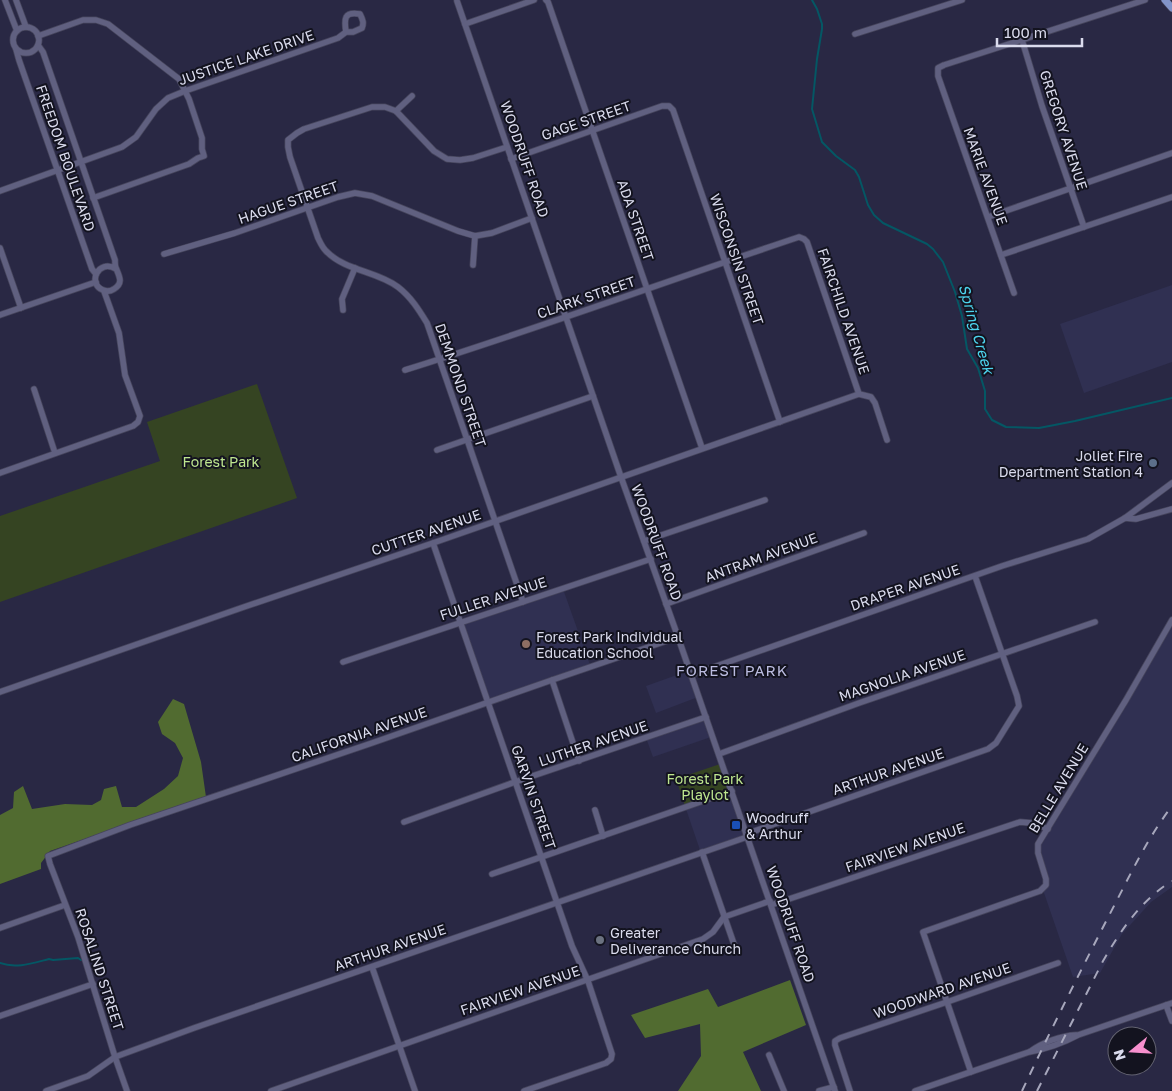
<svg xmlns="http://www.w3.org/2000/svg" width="1172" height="1091" font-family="'Golos Text',sans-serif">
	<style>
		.built { fill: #303052 }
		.green { fill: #354422 }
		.forest { fill: #516b30 }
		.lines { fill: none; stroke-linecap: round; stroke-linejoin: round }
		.stream { stroke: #045764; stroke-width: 2 }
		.minor-casing { stroke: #46455c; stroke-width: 7 }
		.major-casing { stroke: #46455c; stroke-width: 8 }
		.minor { stroke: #606080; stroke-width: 5.5 }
		.major { stroke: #8294c9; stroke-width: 7 }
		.rail { stroke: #a7a7bc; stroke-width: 2; stroke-dasharray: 9 9; stroke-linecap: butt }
		.service-dot { fill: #5c6f8a; stroke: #13131f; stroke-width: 2 }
		.education-dot { fill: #8d6e63; stroke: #13131f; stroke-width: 2 }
		.transit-dot { fill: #1a4fb4; stroke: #13131f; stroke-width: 2 }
		.worship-dot { fill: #6b7280; stroke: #13131f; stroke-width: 2 }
		.labels { text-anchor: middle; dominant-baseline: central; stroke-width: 4; stroke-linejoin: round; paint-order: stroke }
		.street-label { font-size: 14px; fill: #dadbed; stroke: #13131f }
		.poi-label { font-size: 14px; fill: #dadbed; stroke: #13131f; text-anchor: start }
		.park-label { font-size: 14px; fill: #bee68f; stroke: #13131f }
		.water-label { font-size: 15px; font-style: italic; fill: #4dd4ee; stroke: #13131f }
		.neighbourhood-label { font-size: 15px; letter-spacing: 1px; fill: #bbbce0; stroke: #13131f }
	</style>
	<rect width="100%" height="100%" fill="#292844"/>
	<g class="built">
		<polygon points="1172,285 1172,362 1084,393 1060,324"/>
		<polygon points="563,589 590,665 489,701 462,623"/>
		<polygon points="1172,623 1172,887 1151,902 1122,934 1100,973 1073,977 1043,890 1046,886 1039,853 1040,845"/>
		<polygon points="688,671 698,697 656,713 646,686"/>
		<polygon points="704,715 711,737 653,757 645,735"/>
		<polygon points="730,794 744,835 700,850 686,809"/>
	</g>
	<g class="green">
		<polygon points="257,384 297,498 0,602 0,516 160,461 147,422"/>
		<polygon points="720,764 730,794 686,809 676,779"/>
	</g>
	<g class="forest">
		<polygon points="173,699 184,704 201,762 206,797 50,851 41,863 41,869 0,884 0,815 13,808 14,792 23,786 32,809 65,804 92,805 101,800 104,789 116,786 122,807 136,807 164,789 178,776 183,758 175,743 162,734 158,722"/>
		<polygon points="790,980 806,1025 743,1052 761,1091 678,1091 701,1056 700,1024 645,1038 631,1015 708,989 718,1007"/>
	</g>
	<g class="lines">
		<g class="stream">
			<polyline points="812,0 817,9 822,24 822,29 817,59 812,109 822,142 836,156 855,170 859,177 868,205 874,215 883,223 927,244 933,249 943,262 955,292 962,316 967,349 978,368 985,391 985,409 992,420 1006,427 1039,428 1075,421 1172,398"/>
			<path d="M0 963C16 969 33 963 49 959L53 960 78 958 81 960"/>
		</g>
		<defs>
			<g id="minor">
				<polyline points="5,0 17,31"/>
				<polyline points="16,0 26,27"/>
				<polyline points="546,0 548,2 702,448"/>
				<polyline points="457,1 621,477 678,637 835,1091"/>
				<polyline points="465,24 534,0"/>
				<circle cx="26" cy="40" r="13"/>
				<polyline points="855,34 962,0"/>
				<polyline points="38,36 83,20 96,20 108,24 179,79 189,99 202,138 202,149 204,156 198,158 189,164 93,198"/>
				<polyline points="1022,40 1042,106 1084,227"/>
				<path d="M38 45 43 52 115 260C115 263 115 266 116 268 119 276 124 283 114 289 111 291 107 292 103 290 87 284 98 258 116 269"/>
				<polyline points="16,49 19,60 92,269 96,274"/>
				<polyline points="396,111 412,96"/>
				<path d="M507 147 473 158 460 160 447 159 434 151 396 111 385 107H372L304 129 297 133 288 140V147L290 157 318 238C320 242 322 247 326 251 345 271 377 271 398 287 411 297 419 310 427 323L523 602"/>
				<polyline points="511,159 662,106 669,106 673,110 780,422"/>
				<path d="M0 191 122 147 136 137 156 109 168 98 185 91 338 38 346 32C344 19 344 11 360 14 363 20 364 23 362 28L353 32H346"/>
				<polyline points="988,217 1172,153"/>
				<polyline points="0,248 21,308"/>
				<polyline points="164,254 235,233 338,197 355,193 372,196 458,231 475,236 492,233 532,218"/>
				<polyline points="1001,255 1172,197"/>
				<polyline points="473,265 475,236"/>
				<polyline points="1014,293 938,76 938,68 944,65 1145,0"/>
				<polyline points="343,310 342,299 355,268"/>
				<polyline points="0,315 96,282"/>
				<path d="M405 370C537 329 667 281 799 237L804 239 807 242 859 394 871 397 875 403 887 440"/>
				<polyline points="34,389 55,453"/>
				<polyline points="437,450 593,396"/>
				<polyline points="0,473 133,426 138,422 140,416 125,375 119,333 104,291"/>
				<polyline points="1125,518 1136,519 1172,509"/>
				<polyline points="644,541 765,500"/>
				<polyline points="433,543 572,946 588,981 612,1054 611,1059 606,1063 524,1091"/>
				<polyline points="666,604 864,533"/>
				<polyline points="343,662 651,559"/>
				<polyline points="691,675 1002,566 1088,539 1125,518 1172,483"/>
				<polyline points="552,680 579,761"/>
				<polyline points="0,692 241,608 433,543 859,394"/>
				<polyline points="719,754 859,703 1095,622"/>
				<polyline points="595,810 603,836"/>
				<polyline points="404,822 515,782 706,717"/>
				<polyline points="746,834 988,749 996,743 1019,706 1017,696 975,576"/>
				<polyline points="702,852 736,950"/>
				<polyline points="492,874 732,791"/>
				<polyline points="771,905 1020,822 1032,823 1048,829"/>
				<polyline points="0,928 65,905"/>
				<polyline points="372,967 415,1091"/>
				<polyline points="1166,1005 1172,1021"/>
				<polyline points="0,1016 93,984"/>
				<path d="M1031 1051C1043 1042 1061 1036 1076 1035"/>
				<polyline points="769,1055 784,1091"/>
				<polyline points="971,1072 923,932 1040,891 1046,885 1046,879 1038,853 1038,844 1126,700 1172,620"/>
				<polyline points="46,1091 88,1076 115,1057 123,1054 194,1028 747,837"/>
				<polyline points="127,1091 115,1057 78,937 50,864 48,856 130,825 372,743 552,680 678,637"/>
				<path d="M271 1091C415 1039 559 991 703 939L713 932 724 917 770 901"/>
				<polyline points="819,1091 834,1087"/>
				<polyline points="850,1091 835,1045 835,1041 840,1038 947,1002 1058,963"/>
				<path d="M915 1091 1029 1052C1046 1049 1063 1043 1078 1035L1172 1003"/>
			</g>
			<polyline id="major" points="1165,0 1172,8"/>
		</defs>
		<use href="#minor" class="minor-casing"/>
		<use href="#major" class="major-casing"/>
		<use href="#minor" class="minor"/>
		<use href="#major" class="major"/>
		<g class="rail">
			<path d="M1022 1091C1052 1027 1084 964 1116 902 1133 869 1149 836 1172 806"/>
			<path d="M1037 1091 1103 961C1121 930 1141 900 1172 881"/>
		</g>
	</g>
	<circle class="service-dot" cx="1153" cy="463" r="5"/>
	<circle class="education-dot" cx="526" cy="644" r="5"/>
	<rect class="transit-dot" x="731" y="820" width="10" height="10" rx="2.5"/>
	<circle class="worship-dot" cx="600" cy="940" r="5"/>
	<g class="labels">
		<g class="street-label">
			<text transform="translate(246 57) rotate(-19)">JUSTICE LAKE DRIVE</text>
			<text transform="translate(586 120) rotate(-19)">GAGE STREET</text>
			<text transform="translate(1064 130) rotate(72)">GREGORY AVENUE</text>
			<text transform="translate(66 158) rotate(71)">FREEDOM BOULEVARD</text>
			<text transform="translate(525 159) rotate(71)">WOODRUFF ROAD</text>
			<text transform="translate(986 176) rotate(70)">MARIE AVENUE</text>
			<text transform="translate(288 202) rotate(-19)">HAGUE STREET</text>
			<text transform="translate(636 220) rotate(71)">ADA STREET</text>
			<text transform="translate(737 259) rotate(71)">WISCONSIN STREET</text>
			<text transform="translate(586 297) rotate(-19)">CLARK STREET</text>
			<text transform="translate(844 311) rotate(71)">FAIRCHILD AVENUE</text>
			<text transform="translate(461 385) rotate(71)">DEMMOND STREET</text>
			<text transform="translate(426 532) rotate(-19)">CUTTER AVENUE</text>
			<text transform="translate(657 542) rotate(70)">WOODRUFF ROAD</text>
			<text transform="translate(761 557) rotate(-20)">ANTRAM AVENUE</text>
			<text transform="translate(905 587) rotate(-19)">DRAPER AVENUE</text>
			<text transform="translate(493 598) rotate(-18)">FULLER AVENUE</text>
			<text transform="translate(902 675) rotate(-19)">MAGNOLIA AVENUE</text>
			<text transform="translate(359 734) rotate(-19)">CALIFORNIA AVENUE</text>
			<text transform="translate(593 743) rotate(-19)">LUTHER AVENUE</text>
			<text transform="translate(888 771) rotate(-19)">ARTHUR AVENUE</text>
			<text transform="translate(1058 788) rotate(-59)">BELLE AVENUE</text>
			<text transform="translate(534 797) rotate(71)">GARVIN STREET</text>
			<text transform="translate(905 847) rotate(-19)">FAIRVIEW AVENUE</text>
			<text transform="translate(791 924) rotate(71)">WOODRUFF ROAD</text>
			<text transform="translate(390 947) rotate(-19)">ARTHUR AVENUE</text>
			<text transform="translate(100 969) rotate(72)">ROSALIND STREET</text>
			<text transform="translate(520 990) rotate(-19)">FAIRVIEW AVENUE</text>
			<text transform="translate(942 990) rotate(-19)">WOODWARD AVENUE</text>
		</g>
		<g class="poi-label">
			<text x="1143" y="455" text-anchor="end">Joliet Fire<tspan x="1143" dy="16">Department Station 4</tspan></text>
			<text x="536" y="636">Forest Park Individual<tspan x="536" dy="16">Education School</tspan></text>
			<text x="746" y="817">Woodruff<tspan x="746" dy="16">&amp; Arthur</tspan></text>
			<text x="610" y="932">Greater<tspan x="610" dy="16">Deliverance Church</tspan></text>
		</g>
		<g class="park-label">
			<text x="221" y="461">Forest Park</text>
			<text x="705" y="778">Forest Park<tspan x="705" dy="16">Playlot</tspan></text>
		</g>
		<g class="water-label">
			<text transform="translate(977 329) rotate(74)">Spring Creek</text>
		</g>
		<g class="neighbourhood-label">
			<text x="732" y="670">FOREST PARK</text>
		</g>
	</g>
	<g transform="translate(1132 1051) rotate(252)"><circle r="24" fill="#13131f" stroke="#636371"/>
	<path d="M0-4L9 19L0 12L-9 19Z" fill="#f790ce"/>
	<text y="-8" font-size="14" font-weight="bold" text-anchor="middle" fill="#dadbed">N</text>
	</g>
	<path d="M997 38v8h85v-8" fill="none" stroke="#dadbed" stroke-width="2.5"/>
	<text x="1004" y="38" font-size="15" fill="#dadbed" stroke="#13131f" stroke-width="4" paint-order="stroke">100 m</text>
</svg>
